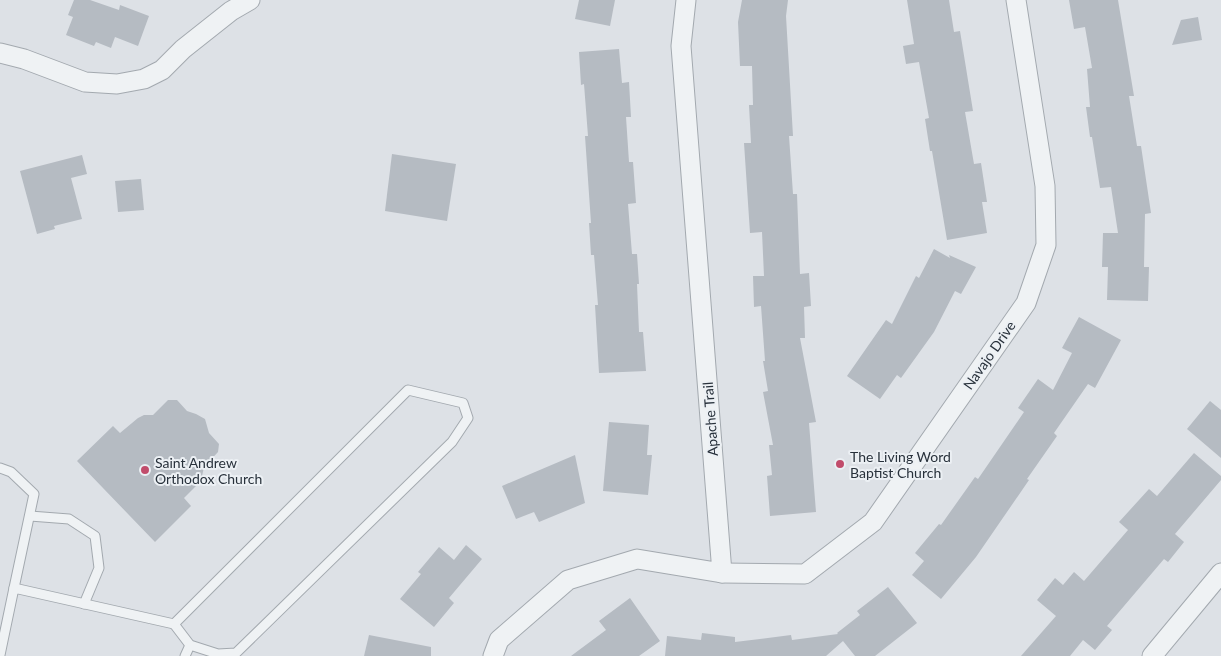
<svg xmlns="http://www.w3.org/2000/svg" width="1221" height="656" font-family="Lato,sans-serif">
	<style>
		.building { fill: #b5bbc2 }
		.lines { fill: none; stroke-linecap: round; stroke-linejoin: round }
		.lane-casing { stroke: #a3a9af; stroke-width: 11 }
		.street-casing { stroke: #a3a9af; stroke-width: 21 }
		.lane { stroke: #eff2f4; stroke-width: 9 }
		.street { stroke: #eff2f4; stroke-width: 19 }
		.poi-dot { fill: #c14c6b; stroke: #ecf0f4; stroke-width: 2 }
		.labels { text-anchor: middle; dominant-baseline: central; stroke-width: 4; stroke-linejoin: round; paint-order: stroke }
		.street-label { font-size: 14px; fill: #28313b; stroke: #ecf0f4 }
		.poi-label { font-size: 14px; fill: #28313b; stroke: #ecf0f4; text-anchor: start }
	</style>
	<rect width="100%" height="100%" fill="#dde1e6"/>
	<g class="building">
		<polygon points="74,0 90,0 119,10 120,5 149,16 138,46 115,37 111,48 96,42 94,46 66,35 73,17 68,15"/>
		<polygon points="579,0 615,0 610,26 575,19"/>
		<polygon points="742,0 788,0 786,16 793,136 789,136 793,194 797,194 800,274 809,273 811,306 804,307 805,338 800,338 816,422 809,423 816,512 770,516 767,476 772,475 769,445 773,445 763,392 768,391 763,361 765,361 761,306 754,307 753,276 764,276 762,232 750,233 744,143 751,143 749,105 753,105 752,66 740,66 738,22"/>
		<polygon points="907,0 949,0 954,32 960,31 973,111 965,112 974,164 981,163 987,202 982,202 987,233 947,240 932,151 930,151 925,119 929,118 919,62 906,64 903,46 914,44"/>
		<polygon points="1069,0 1118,0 1134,96 1129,96 1137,146 1141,146 1151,213 1145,214 1144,267 1149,267 1148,301 1107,300 1108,267 1102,267 1103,233 1118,233 1111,187 1100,188 1092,137 1090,137 1086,107 1090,107 1087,69 1092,68 1085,27 1074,29"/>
		<polygon points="1198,17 1202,40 1172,45 1181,20"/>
		<polygon points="619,49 622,83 629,82 631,117 626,117 629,162 633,162 636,203 628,204 632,254 637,254 639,284 637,284 639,332 643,332 646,371 599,373 595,305 598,305 594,255 591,255 589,223 591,223 585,136 588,136 584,84 581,85 579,52"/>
		<polygon points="392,154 456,164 447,221 385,211"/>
		<polygon points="82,155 87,174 71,178 82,219 54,226 55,229 37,234 20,171"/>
		<polygon points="141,179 144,210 118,212 115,181"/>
		<polygon points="934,249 950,258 949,255 976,267 961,294 955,291 934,332 901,378 897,375 880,399 847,376 886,320 892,324 916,276 919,278"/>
		<polygon points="1079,317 1121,340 1095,388 1088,384 1054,433 1057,436 1027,479 1029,480 976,557 941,599 912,575 924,561 915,553 939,524 941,525 975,477 978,479 1024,412 1018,408 1038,379 1053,390 1072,353 1062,348"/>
		<polygon points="168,400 177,400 187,411 196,414 205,419 209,433 219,444 218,452 204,467 201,481 184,498 191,506 155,542 77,461 113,426 120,433 138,418 144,415 153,415"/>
		<polygon points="1210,401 1221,410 1221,458 1187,429"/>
		<polygon points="609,422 649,425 647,455 652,455 648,495 603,491"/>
		<polygon points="1194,453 1221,476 1221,480 1175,534 1184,542 1168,562 1164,559 1107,626 1112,630 1095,650 1083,640 1070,656 1021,656 1056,616 1037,600 1055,578 1063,585 1074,572 1084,581 1128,530 1119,522 1149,489 1157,496"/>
		<polygon points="575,455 585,503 539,522 534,512 516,519 502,486"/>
		<polygon points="466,545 482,559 449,598 454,603 434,627 400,599 421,574 418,572 439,547 454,560"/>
		<polygon points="888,587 917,623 875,656 855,656 843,641 826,656 665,656 667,636 701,640 702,633 735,637 735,642 791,635 792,640 838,634 837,633 860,615 857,611"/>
		<polygon points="630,598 660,641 639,656 571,656 606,630 599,621"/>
		<polygon points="369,635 431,647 431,656 364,656"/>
	</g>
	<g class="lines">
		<defs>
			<g id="lane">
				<polygon points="408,390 463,403 468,418 452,442 236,653 218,654 190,645 174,624"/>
				<polyline points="0,468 11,472 34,494 14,588"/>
				<polyline points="30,516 69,519 95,536 99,568 84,604"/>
				<polyline points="0,655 14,588 174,624"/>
				<polyline points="185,656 190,645"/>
			</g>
			<g id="street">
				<polyline points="0,53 24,59 85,82 117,84 144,79 162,70 183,49 231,11 250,0"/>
				<polyline points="722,573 805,574 873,522 1026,303 1046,245 1045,186 1016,0"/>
				<polyline points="493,656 499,640 568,580 637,559 722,573 681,46 686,0"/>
				<polyline points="1152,656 1221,573"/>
			</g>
		</defs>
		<use href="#lane" class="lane-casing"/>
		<use href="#street" class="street-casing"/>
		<use href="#lane" class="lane"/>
		<use href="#street" class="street"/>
	</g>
	<g class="poi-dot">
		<circle cx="840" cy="464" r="5"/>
		<circle cx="145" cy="470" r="5"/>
	</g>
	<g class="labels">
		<g class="street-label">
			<text transform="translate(989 355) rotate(-55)">Navajo Drive</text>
			<text transform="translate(710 419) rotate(-94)">Apache Trail</text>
		</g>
		<g class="poi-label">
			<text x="850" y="456">The Living Word<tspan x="850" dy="16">Baptist Church</tspan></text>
			<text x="155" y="462">Saint Andrew<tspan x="155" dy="16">Orthodox Church</tspan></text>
		</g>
	</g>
</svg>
